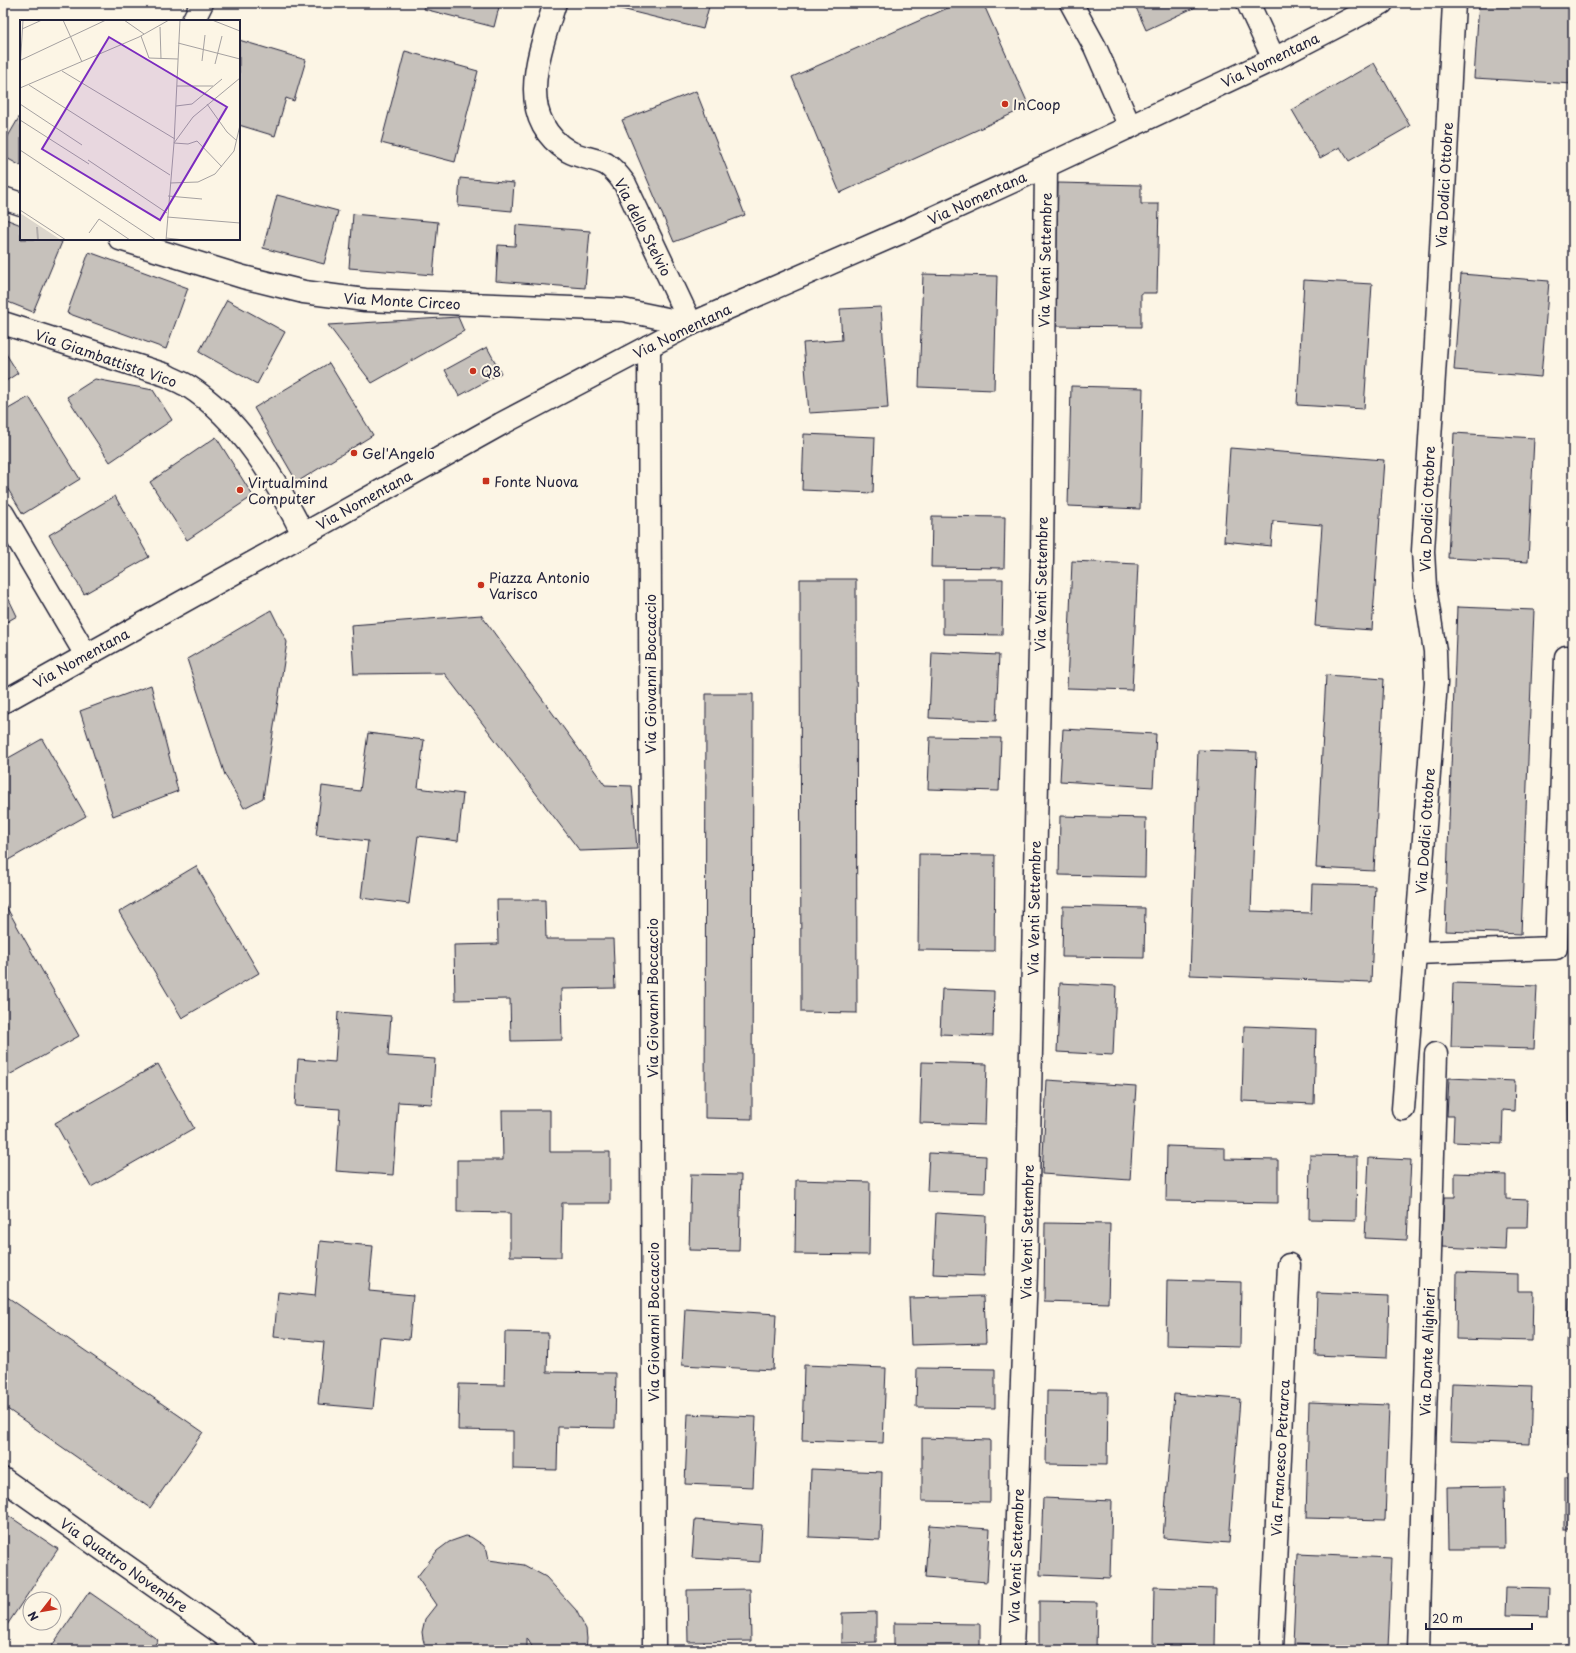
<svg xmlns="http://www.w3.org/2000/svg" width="1576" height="1653" font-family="'Playpen Sans',sans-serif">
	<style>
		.building { fill: #c6c1bb; stroke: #22223b }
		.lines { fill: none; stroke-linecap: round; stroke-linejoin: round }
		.minor-casing { stroke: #22223b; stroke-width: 25 }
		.minor { stroke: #fcf5e5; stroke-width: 22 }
		.poi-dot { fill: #c8321e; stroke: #fcf5e5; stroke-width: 1.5 }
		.labels { text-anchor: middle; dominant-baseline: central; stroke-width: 4; stroke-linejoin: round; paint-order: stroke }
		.street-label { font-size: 14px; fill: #22223b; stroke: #fcf5e5 }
		.poi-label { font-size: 14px; fill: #22223b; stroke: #fcf5e5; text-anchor: start }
		.inset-river { fill: none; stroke: #b2adab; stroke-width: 2 }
		.inset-road { fill: none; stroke: #a5a1a1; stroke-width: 1 }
		.view { fill: #7b2cbf; fill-opacity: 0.15; stroke: #7b2cbf; stroke-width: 2 }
		.inset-edge { fill: none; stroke: #22223b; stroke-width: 2 }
	</style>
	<rect width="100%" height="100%" fill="#fcf5e5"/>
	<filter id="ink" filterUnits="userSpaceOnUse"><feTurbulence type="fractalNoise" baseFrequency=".025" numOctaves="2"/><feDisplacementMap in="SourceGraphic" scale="8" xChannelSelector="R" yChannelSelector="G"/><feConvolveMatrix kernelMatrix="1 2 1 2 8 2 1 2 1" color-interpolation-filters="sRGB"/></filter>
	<g filter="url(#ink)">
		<g class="building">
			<polygon points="425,3 500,3 494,27 424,9"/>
			<polygon points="614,3 710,3 703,29 613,7"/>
			<polygon points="959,3 983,3 1029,106 840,193 792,77"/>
			<polygon points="1134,3 1204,3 1146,30"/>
			<polygon points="1479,3 1573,3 1573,84 1474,78"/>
			<polygon points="239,40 306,60 294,101 286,98 275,136 239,125"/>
			<polygon points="405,51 478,71 455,162 381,143"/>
			<polygon points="1374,63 1410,126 1349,161 1340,147 1320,158 1292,110"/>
			<polygon points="696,91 745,215 674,242 622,120"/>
			<polygon points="21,114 21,166 3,156 3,145"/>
			<polygon points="460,178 514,183 512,211 458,206"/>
			<polygon points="1058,183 1141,185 1141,204 1159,204 1157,293 1141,293 1141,327 1055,326"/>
			<polygon points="277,195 338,211 324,264 263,248"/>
			<polygon points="353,214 438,222 433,275 349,268"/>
			<polygon points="3,218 21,225 21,239 55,239 62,242 33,312 3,300"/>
			<polygon points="516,225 590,231 585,288 496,281 498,245 515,246"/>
			<polygon points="89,252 188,288 166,349 67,313"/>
			<polygon points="923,274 997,276 994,390 919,387"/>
			<polygon points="1461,274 1549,281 1541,377 1454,370"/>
			<polygon points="1304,280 1372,284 1364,409 1297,405"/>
			<polygon points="227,300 285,332 257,384 199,352"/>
			<polygon points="881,307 888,408 809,413 803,343 842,340 840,309"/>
			<polygon points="458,317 464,331 372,383 328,325"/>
			<polygon points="487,347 501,373 459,396 445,370"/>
			<polygon points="3,349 18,373 3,383"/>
			<polygon points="329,363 373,435 297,482 254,408"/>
			<polygon points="95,379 153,390 172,420 110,462 67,397"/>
			<polygon points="1071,386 1143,388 1140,509 1068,506"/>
			<polygon points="29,397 80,479 23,514 3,481 3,412"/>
			<polygon points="1454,433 1534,438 1528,562 1448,558"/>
			<polygon points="804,434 875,437 873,493 802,490"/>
			<polygon points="216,437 253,496 187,540 150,482"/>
			<polygon points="1230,448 1384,460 1372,630 1315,626 1322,525 1273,521 1271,546 1224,541"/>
			<polygon points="115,496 149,557 84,594 49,535"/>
			<polygon points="932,516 1005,517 1004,568 931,567"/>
			<polygon points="1072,561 1138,564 1132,690 1067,688"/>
			<polygon points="800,579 856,579 857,1013 801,1012"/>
			<polygon points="943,579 1003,579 1002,635 943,634"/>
			<polygon points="3,587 17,616 3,624"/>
			<polygon points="1457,607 1534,610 1521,934 1445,931"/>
			<polygon points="271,610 287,642 263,798 244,808 225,775 187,659"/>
			<polygon points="481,615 605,785 632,786 637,849 580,851 444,673 354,674 351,625"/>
			<polygon points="932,652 999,655 996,721 929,718"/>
			<polygon points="1326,675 1384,679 1374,871 1316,868"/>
			<polygon points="151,685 178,791 113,816 80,711"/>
			<polygon points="706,694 753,694 752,1119 705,1118"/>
			<polygon points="1063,729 1156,734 1153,787 1060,781"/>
			<polygon points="368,733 424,740 418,788 463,794 458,841 418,836 409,904 361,898 368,841 316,835 322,786 360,791"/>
			<polygon points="930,737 1001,738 999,791 928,789"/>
			<polygon points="42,739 86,816 3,863 3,761"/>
			<polygon points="1198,750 1257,752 1251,911 1311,913 1312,884 1375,886 1371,982 1190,975"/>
			<polygon points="1060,816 1146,818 1145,877 1059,875"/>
			<polygon points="919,854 995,855 994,951 918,950"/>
			<polygon points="196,866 259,973 182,1018 119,912"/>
			<polygon points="497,900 545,900 546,939 613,939 615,988 561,989 562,1040 511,1041 510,999 455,1000 454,945 498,944"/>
			<polygon points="3,901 79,1036 9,1075 3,1064"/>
			<polygon points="1063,906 1145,908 1144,958 1062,957"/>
			<polygon points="1060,983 1116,986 1113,1055 1057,1052"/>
			<polygon points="1453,983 1537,986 1534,1049 1451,1047"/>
			<polygon points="942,989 994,991 993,1036 940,1034"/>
			<polygon points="338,1012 391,1016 388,1056 435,1059 432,1104 398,1102 393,1175 336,1171 340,1109 295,1106 298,1059 335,1062"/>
			<polygon points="1244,1026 1316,1029 1314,1104 1242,1101"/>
			<polygon points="922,1062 987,1064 985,1125 920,1123"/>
			<polygon points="158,1064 194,1128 91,1187 55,1123"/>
			<polygon points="1449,1078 1515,1081 1514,1111 1503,1110 1502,1144 1453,1142 1454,1116 1447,1116"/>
			<polygon points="1047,1080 1136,1086 1130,1180 1042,1174"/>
			<polygon points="1568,1103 1573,1103 1573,1149 1569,1149"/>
			<polygon points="502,1110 550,1110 550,1152 610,1152 610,1203 562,1203 561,1257 510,1256 510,1213 457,1212 457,1160 503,1160"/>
			<polygon points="1167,1146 1225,1148 1225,1159 1278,1160 1278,1203 1166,1201"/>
			<polygon points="929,1153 986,1156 985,1193 927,1191"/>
			<polygon points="1310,1155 1357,1156 1356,1220 1309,1219"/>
			<polygon points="1369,1158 1411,1160 1407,1240 1365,1238"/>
			<polygon points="1455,1173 1506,1175 1506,1199 1528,1200 1527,1227 1506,1227 1505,1250 1442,1247 1444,1197 1455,1197"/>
			<polygon points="691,1174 741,1175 739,1251 689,1250"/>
			<polygon points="796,1180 870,1182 869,1255 795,1254"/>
			<polygon points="936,1213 986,1216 984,1276 933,1274"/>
			<polygon points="1045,1223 1110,1224 1108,1303 1044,1301"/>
			<polygon points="320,1241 373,1246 369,1291 413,1295 409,1340 380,1337 373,1409 318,1404 324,1342 274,1337 278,1292 315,1296"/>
			<polygon points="1457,1272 1518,1274 1518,1291 1533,1291 1532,1341 1456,1339"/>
			<polygon points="1167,1280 1241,1282 1240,1347 1166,1345"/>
			<polygon points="1317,1293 1389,1296 1387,1358 1315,1355"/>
			<polygon points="3,1294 203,1432 150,1508 3,1406"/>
			<polygon points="984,1296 986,1343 911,1345 909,1298"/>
			<polygon points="1569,1298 1573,1298 1573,1348 1567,1348"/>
			<polygon points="685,1308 776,1314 773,1370 682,1365"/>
			<polygon points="505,1332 548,1333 547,1372 616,1373 615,1428 558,1427 557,1470 513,1469 513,1431 458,1430 459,1384 504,1385"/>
			<polygon points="804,1365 886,1368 883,1443 802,1440"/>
			<polygon points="917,1368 995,1369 995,1408 916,1407"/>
			<polygon points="1452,1383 1532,1386 1530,1444 1450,1441"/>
			<polygon points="1570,1383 1573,1383 1573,1447 1568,1446"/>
			<polygon points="1047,1391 1108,1392 1107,1465 1046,1464"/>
			<polygon points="1174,1394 1240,1399 1229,1543 1163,1538"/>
			<polygon points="1309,1402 1389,1405 1385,1520 1306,1518"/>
			<polygon points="688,1414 756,1417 753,1487 685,1484"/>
			<polygon points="922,1438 990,1440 990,1502 922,1501"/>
			<polygon points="811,1469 882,1472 880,1540 809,1537"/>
			<rect x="1565" y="1477" width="8" height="53"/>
			<polygon points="1504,1486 1505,1548 1448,1548 1447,1487"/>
			<polygon points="1043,1498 1112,1501 1110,1578 1040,1575"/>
			<polygon points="3,1512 58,1549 3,1631"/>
			<polygon points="695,1520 762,1525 760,1562 692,1558"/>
			<polygon points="929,1525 990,1529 987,1582 925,1577"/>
			<polygon points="466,1536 471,1537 483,1545 487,1550 489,1560 524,1565 546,1577 576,1610 581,1620 586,1629 587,1639 586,1650 534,1650 527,1638 527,1650 426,1650 423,1639 422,1632 425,1619 436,1605 417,1577 437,1551 449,1542"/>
			<polygon points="1297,1554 1392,1558 1388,1648 1293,1644"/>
			<polygon points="1154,1587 1216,1589 1215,1647 1153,1645"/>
			<polygon points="1507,1588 1550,1589 1549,1616 1506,1615"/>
			<polygon points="750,1589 751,1641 688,1642 687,1590"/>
			<polygon points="89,1592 158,1640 151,1650 49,1650"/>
			<polygon points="1039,1601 1097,1602 1096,1650 1039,1650"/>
			<polygon points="876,1612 876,1642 842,1643 842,1613"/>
			<polygon points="894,1623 980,1624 980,1650 894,1650"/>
			<rect x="1565" y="1645" width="8" height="5"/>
		</g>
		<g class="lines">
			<defs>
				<g id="minor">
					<path d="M555 3C540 51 513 117 568 151 580 158 594 158 606 164 614 169 620 177 625 184L691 324"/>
					<polyline points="1071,3 1095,47 1130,127"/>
					<polyline points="1248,3 1274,59"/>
					<polyline points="193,21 202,3"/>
					<polyline points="3,198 21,204"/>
					<polyline points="120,239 243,277 304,292 365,300 623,310 691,324"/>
					<path d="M3 323 166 375C173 379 181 382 188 386 241 420 276 480 303 534"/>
					<polyline points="649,346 654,1650"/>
					<polyline points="3,514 86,655"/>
					<polyline points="3,702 501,424 691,324 909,229 1046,166 1274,59 1382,3"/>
					<polyline points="1415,953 1556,948 1566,657"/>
					<polyline points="1403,1109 1436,683 1435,651 1425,587 1423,551 1436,343 1454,3"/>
					<polyline points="3,1479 245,1650"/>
					<polyline points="1012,1650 1026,1273 1042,559 1046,166"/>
					<polyline points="1271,1650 1289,1265"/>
					<polyline points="1418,1650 1436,1054"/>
				</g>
			</defs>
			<use href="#minor" class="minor-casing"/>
			<use href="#minor" class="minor"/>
		</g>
	</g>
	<g class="poi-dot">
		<circle cx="1005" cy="104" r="4"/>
		<circle cx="473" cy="371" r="4"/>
		<circle cx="354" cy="453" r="4"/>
		<rect x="482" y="477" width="8" height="8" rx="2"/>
		<circle cx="240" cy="490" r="4"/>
		<circle cx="481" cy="585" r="4"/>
	</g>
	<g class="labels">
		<g class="street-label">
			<text transform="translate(1270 60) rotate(-26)">Via Nomentana</text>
			<text transform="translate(1444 185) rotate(-87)">Via Dodici Ottobre</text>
			<text transform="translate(977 198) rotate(-25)">Via Nomentana</text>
			<text transform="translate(643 227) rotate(63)">Via dello Stelvio</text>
			<text transform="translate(1045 260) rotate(-89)">Via Venti Settembre</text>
			<text transform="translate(402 301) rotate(3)">Via Monte Circeo</text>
			<text transform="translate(682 331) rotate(-26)">Via Nomentana</text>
			<text transform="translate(106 358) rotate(19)">Via Giambattista Vico</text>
			<text transform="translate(364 500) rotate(-29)">Via Nomentana</text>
			<text transform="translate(1427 509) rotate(-88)">Via Dodici Ottobre</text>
			<text transform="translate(1041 584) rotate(-89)">Via Venti Settembre</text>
			<text transform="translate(81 658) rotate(-29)">Via Nomentana</text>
			<text transform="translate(650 674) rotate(-90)">Via Giovanni Boccaccio</text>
			<text transform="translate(1425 831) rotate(-86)">Via Dodici Ottobre</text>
			<text transform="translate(1034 908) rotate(-89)">Via Venti Settembre</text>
			<text transform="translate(652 998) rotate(-90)">Via Giovanni Boccaccio</text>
			<text transform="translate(1027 1232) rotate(-89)">Via Venti Settembre</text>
			<text transform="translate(653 1322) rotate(-90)">Via Giovanni Boccaccio</text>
			<text transform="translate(1427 1352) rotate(-88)">Via Dante Alighieri</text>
			<text transform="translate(1280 1458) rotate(-87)">Via Francesco Petrarca</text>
			<text transform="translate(1016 1556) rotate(-88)">Via Venti Settembre</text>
			<text transform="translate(124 1565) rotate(35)">Via Quattro Novembre</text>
		</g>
		<g class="poi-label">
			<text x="1013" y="104">InCoop</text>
			<text x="481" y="371">Q8</text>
			<text x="362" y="453">Gel'Angelo</text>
			<text x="494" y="481">Fonte Nuova</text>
			<text x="248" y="482">Virtualmind<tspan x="248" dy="16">Computer</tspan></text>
			<text x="489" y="577">Piazza Antonio<tspan x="489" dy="16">Varisco</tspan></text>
		</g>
	</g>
	<g transform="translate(20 20)">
		<rect width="220" height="220" fill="#fcf5e5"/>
		<path d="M0 193 41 220H0Z" fill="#dcd6cc"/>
		<path class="inset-river" d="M17 207 18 220"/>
		<path class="inset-road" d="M43 0 62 42M104 0 124 14M192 0 220 11M140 7 141 39M2 9 22 0M121 16 129 38 158 39M158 23 220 39M1 40 86 0M182 41 185 15M195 44 202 16M0 50 3 0M42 51 155 119M9 65 150 155M157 66H193M0 68 119 17 149 0M0 84 62 125M187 84 207 112 216 120M156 86 172 84 202 59M0 100 69 144M154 123 173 97 220 58M154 123 168 124 177 121 202 147M0 130 136 220M68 140 147 193M150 163 178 162 195 154 214 131 220 105M148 176 182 179M0 190 46 220M147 197 220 203M69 213 79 199 110 220M146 218 165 220M146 220 154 123 160 0"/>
		<path class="view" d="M89 17 207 87 140 200 22 129Z"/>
		<rect width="220" height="220" class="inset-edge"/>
	</g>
	<rect width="1576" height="1653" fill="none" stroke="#fcf5e5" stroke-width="16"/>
	<rect x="8" y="8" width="1560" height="1637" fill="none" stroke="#22223b" stroke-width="1.5" filter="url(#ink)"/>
	<g transform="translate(42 1611) rotate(239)"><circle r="19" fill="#fcf5e5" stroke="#a5a1a1"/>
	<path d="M0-3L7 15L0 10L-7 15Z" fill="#c8321e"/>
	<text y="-6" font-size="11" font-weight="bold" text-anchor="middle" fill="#22223b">N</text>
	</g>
	<path d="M1426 1623v6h106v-6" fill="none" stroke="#22223b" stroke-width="2"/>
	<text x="1432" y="1623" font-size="12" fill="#22223b" stroke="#fcf5e5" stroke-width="3" paint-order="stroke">20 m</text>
</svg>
